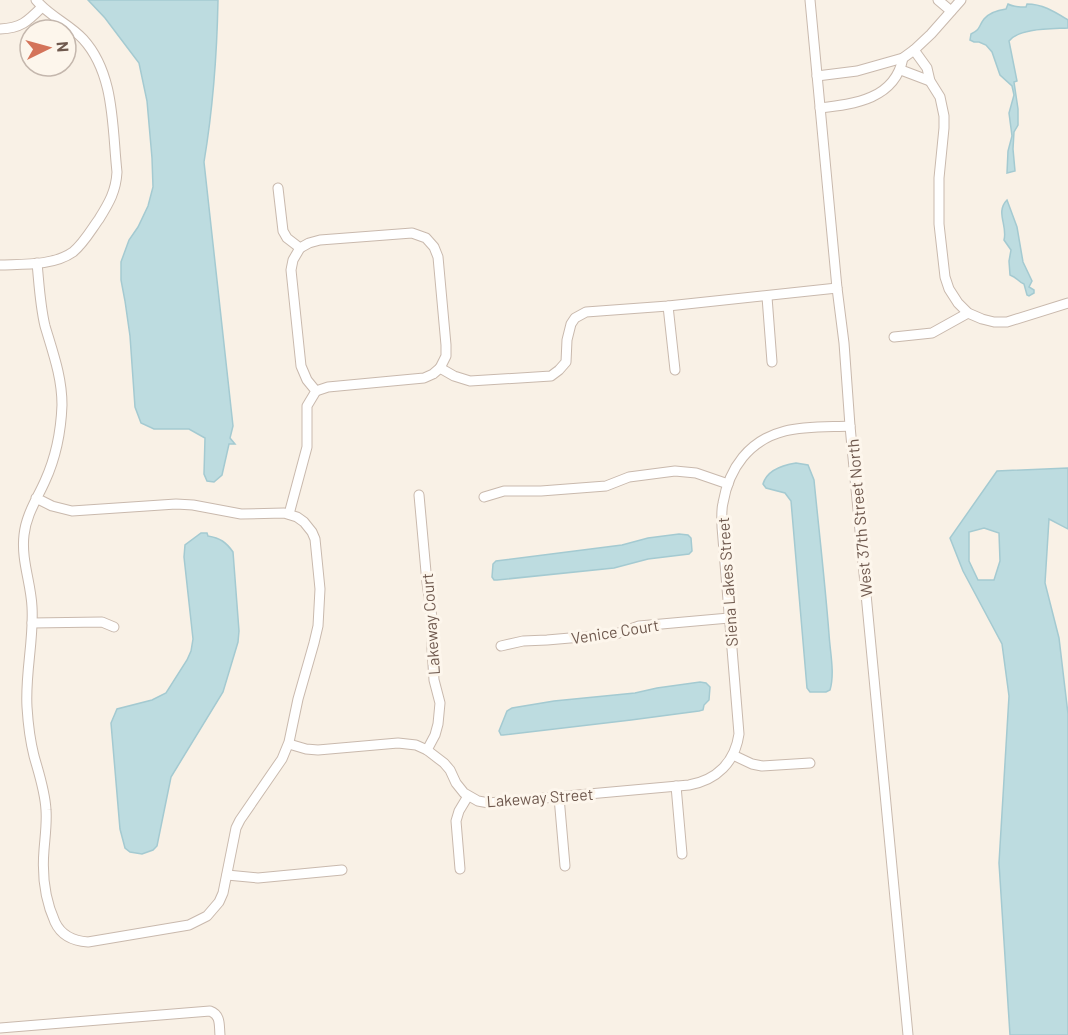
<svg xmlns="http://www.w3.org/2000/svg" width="1068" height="1035" font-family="Barlow,sans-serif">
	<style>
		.water { fill: #bddce0; stroke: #a4cad1; stroke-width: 1.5; fill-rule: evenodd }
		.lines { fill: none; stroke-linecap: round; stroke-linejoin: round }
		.minor-casing { stroke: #c9b9ad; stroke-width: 11 }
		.minor { stroke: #fff; stroke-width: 9 }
		.labels { text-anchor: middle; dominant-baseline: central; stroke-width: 6; stroke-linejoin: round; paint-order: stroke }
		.street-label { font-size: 16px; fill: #6f594e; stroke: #fdf6ec }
	</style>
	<rect width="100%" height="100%" fill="#f9f1e6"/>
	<g class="water">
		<path d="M88 0H218C217 54 213 108 204 162L233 426 230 438 235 444H229L222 475 214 482 207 481 204 474 205 438 189 429H154L141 423 135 407 130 336 125 301 121 280V262L129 240 138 227 148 206 153 187 152 158 147 101 139 63 105 18Z"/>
		<path d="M1008 4C1013 7 1021 7 1026 7L1027 4C1043 4 1055 12 1068 20V28C1052 29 1019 28 1009 41L1017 81 1014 82 1018 109V125L1014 132 1013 149 1015 171 1007 173 1008 151 1012 136 1009 113 1014 95 1012 86 1000 75 992 52 986 45 979 42H974L970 40 971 34C981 29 978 27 984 19 989 13 999 10 1006 9Z"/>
		<path d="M1007 200 1017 227 1023 262 1032 281 1029 287 1034 290V293L1029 296 1027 295 1024 284C1017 281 1018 278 1010 275L1009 261 1011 250 1004 240C1008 226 995 212 1007 200Z"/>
		<path d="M796 463 808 465 814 480C819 531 825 582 829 634 830 652 835 673 830 690L826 692H810L807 688 791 501 785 493 766 488 763 484C767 470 783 465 796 463Z"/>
		<path d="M1068 468V529L1049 519 1045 583 1059 638 1068 714V1035H1010L999 863 1009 696 1002 644 963 571 950 538 997 471ZM984 528 999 533 1000 561 994 580H978L969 561V532Z"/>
		<path d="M201 533H207L208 536C220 538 226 542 233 552L239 631 238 642 223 692 171 777 157 846 153 850 142 854 130 852 125 848 120 829 111 723 117 709 152 700 166 693 187 660 191 651 193 639 184 557 185 545Z"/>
		<polygon points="679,534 688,535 691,538 692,551 689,554 648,559 614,568 497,580 494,580 492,577 493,564 496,561 622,545 648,538"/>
		<polygon points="700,682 706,683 710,687 709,700 704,705 703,710 699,711 631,720 503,735 501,735 499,731 507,711 512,708 554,701 635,693 657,688"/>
	</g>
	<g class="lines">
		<defs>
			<g id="minor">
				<polyline points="810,0 837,288 844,343 850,426 908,1035"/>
				<polyline points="938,0 951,11"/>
				<path d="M0 29C21 28 27 22 42 7"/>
				<polyline points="914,50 927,68 930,81 940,97 944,116 944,128 939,178 939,224 945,277 949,289 958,303 968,313 982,319 994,322 1007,322 1068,303"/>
				<polyline points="901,70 930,81"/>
				<polyline points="817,76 857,71 903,58 914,50 931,34 961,0"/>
				<path d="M820 108C855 104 895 99 903 58"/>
				<polyline points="278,188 283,231 287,238 300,248 309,243 320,240 412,233 426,238 434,247 438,257 446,345 446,356 440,368"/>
				<path d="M0 265C23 264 53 266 73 252 84 243 91 230 99 219 109 203 116 191 117 172 112 127 115 74 83 39 69 24 49 16 36 0"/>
				<polyline points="767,297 772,362"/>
				<polyline points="668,306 675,370"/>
				<polyline points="894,337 932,333 968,313"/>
				<polyline points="316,391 328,387 424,378 433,374 440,368 454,376 470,381 551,376 559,370 566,362 567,340 571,324 575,318 586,312 668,306 837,288"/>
				<polyline points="419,495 427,583 433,625 432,649 434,680 440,703 438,724 435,735 427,750"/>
				<polyline points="484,497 504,491 541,491 606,486 629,477 675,471 696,473 728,484"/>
				<path d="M36 498 52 506 72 511 176 504 193 505 241 514 284 513 297 517 304 522 312 532 315 539 320 589 318 626 314 643 298 699 289 742 282 759 240 820 236 828 223 893 219 902 207 916 189 925 88 942C73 941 61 935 55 922 45 900 42 874 44 850 45 837 47 823 46 810 45 791 39 774 34 756 30 740 28 723 27 707 25 673 34 640 32 607 31 583 21 560 24 535 26 515 37 499 45 481 56 457 61 431 62 405 62 377 53 353 45 326 40 305 39 283 37 263"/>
				<polyline points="289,514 307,447 307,406 316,391 307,380 301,366 291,270 293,260 300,248"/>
				<polyline points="32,623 102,622 114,627"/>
				<polyline points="501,646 523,641 547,640 616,634 639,626 729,618"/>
				<path d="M289 744 306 749 318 750 398 743 416 745 427 750 444 763 450 770 456 783 464 793 478 801 489 803 689 785C717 780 735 762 739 734L722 527C722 519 721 511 723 503 729 468 749 440 785 431 804 426 830 427 850 426"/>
				<polyline points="733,755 752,764 762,766 810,763"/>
				<polyline points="676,786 682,854"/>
				<polyline points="559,797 565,866"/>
				<polyline points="460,869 456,821 459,811 468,796"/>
				<polyline points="227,875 258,878 342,870"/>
				<path d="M0 1028 210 1011C221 1015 219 1025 220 1035"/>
			</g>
		</defs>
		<use href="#minor" class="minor-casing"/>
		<use href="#minor" class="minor"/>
	</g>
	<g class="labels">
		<g class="street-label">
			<text transform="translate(859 518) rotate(-95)">West 37th Street North</text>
			<text transform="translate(727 582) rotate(-94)">Siena Lakes Street</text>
			<text transform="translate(430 624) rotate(-94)">Lakeway Court</text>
			<text transform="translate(615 631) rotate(-9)">Venice Court</text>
			<text transform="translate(540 797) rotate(-4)">Lakeway Street</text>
		</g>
	</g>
	<g transform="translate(48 48) rotate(85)"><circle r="28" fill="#fdf6ec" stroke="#c4b7ad" stroke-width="1.5"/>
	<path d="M0-4.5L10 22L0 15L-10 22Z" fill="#d4745a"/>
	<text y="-9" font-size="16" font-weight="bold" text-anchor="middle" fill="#6f594e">N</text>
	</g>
</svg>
